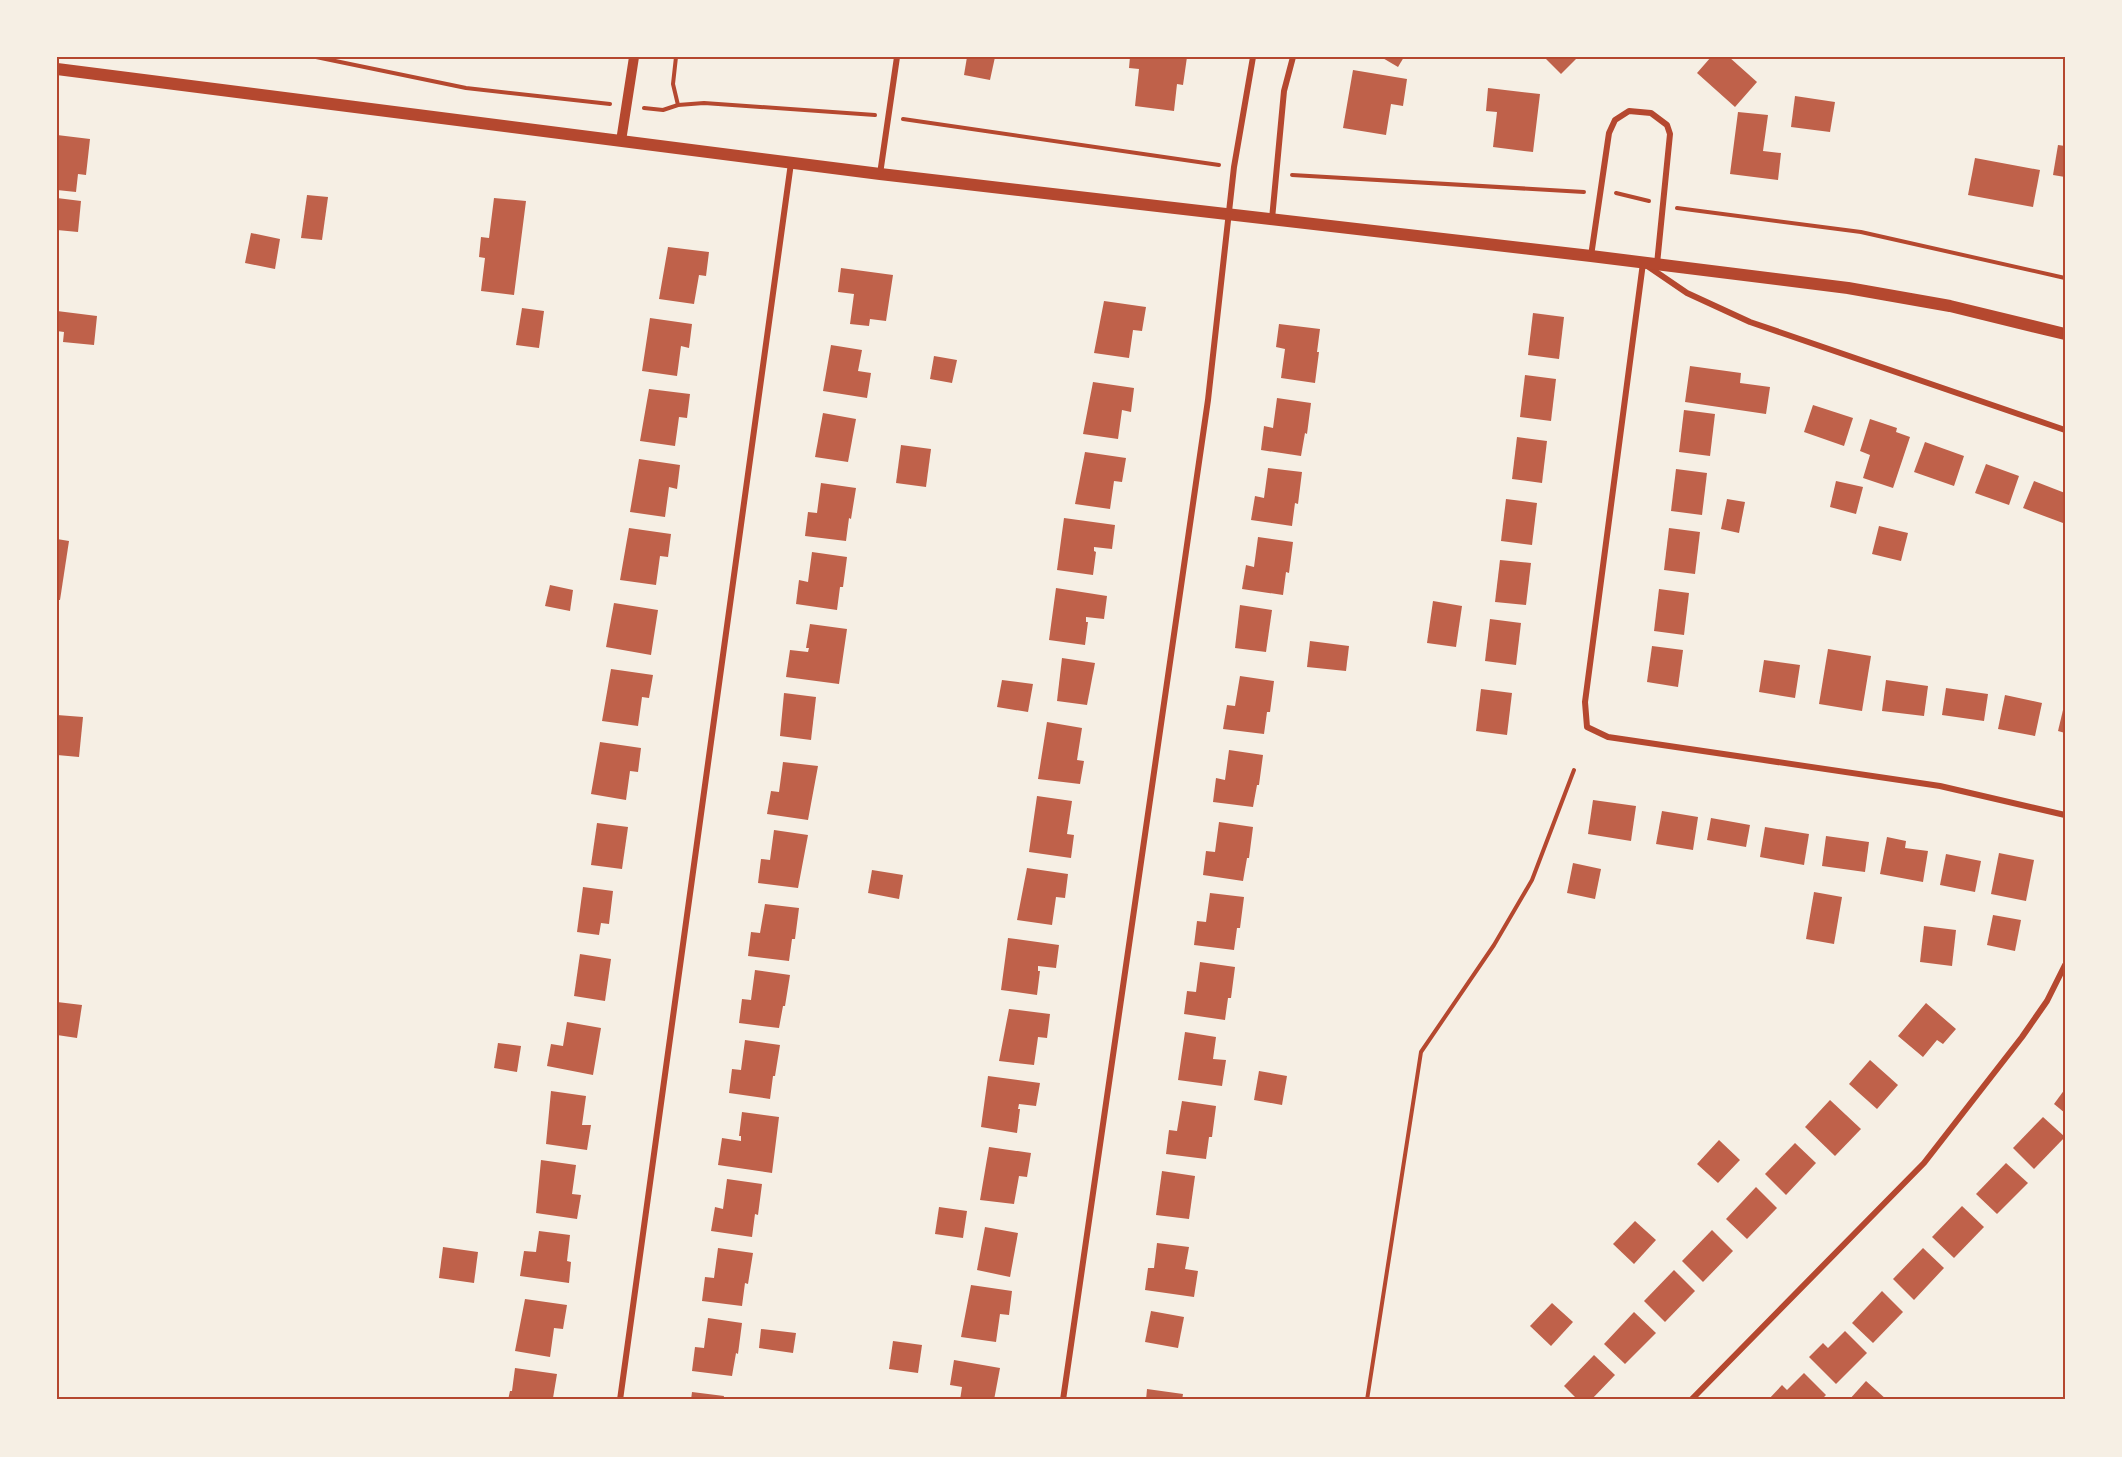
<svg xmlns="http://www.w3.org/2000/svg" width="2122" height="1457" font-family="Commissioner,sans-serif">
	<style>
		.building { fill: #bf614a }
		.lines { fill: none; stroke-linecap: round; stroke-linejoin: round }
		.path { stroke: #b5482f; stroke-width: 4 }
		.minor { stroke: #b5482f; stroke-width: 6 }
		.tertiary { stroke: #b5482f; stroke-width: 10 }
		.secondary { stroke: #b5482f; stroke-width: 12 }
		.neatline { fill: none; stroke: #b5482f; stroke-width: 2 }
	</style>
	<rect width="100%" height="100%" fill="#f6efe4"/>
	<g class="building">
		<polygon points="967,57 995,57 990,80 964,75"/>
		<polygon points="1130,57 1187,57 1183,85 1177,84 1174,111 1135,106 1139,69 1129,68"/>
		<polygon points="1381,57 1404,57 1398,67"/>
		<polygon points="1544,57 1578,57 1561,74"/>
		<polygon points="1711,57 1729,57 1757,82 1735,107 1697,73"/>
		<polygon points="1353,70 1407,79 1403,106 1391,104 1386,135 1343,128"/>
		<polygon points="1488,88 1540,94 1533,152 1493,147 1497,112 1486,111"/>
		<polygon points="1795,96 1835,102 1830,132 1791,127"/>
		<polygon points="1738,112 1768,115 1763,151 1781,153 1778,180 1730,174"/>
		<polygon points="57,135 90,139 86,175 78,174 76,192 57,190"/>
		<polygon points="2058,145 2065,146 2065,177 2053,175"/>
		<polygon points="1975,158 2040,170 2033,207 1968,195"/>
		<polygon points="307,195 328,197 322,240 301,238"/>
		<polygon points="57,198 81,201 78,232 57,230"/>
		<polygon points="494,198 526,201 514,295 481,291 485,258 479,257 481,237 489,238"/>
		<polygon points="251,233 280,239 275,269 245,263"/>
		<polygon points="668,247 709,252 706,276 699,275 694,304 659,299"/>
		<polygon points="841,268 893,275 886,321 870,319 869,326 850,324 854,294 838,292"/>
		<polygon points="1104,301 1146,307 1142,331 1133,330 1129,358 1094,353"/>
		<polygon points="522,308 544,311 539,348 516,345"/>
		<polygon points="57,311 97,316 94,345 63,342 64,332 57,331"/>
		<polygon points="1533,313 1564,317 1559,359 1528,355"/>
		<polygon points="650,318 692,324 689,348 681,346 677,376 642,371"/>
		<polygon points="1279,324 1320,329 1317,352 1319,352 1315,383 1281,378 1285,349 1276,347"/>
		<polygon points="831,345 862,350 858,371 871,373 867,398 823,391"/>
		<polygon points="934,356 957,360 952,383 930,379"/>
		<polygon points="1690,366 1741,373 1740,383 1770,387 1766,414 1685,402"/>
		<polygon points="1525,375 1556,379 1551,421 1520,417"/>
		<polygon points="1093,382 1134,388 1131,412 1122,410 1118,439 1083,434"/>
		<polygon points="649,389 690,394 687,418 679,417 675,446 640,441"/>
		<polygon points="1277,398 1311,403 1307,434 1305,433 1301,456 1261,450 1264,426 1273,428"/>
		<polygon points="1813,405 1853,418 1844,446 1804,432"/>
		<polygon points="1684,410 1715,414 1710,456 1679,452"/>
		<polygon points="823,413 856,419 848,462 815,457"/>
		<polygon points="1870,419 1897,428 1896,432 1910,437 1893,488 1863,478 1870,455 1860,451"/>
		<polygon points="1517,437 1547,441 1542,483 1512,479"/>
		<polygon points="1925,442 1964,456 1954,486 1914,472"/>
		<polygon points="901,445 931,449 926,487 896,483"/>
		<polygon points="1085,452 1126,458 1122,482 1114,481 1110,509 1075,504"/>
		<polygon points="639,459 680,465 677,489 669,487 665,517 630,512"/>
		<polygon points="1986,464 2019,476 2009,505 1975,493"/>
		<polygon points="1268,468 1302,472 1298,504 1295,503 1292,526 1251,520 1255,496 1264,498"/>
		<polygon points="1676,469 1707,473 1702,515 1671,511"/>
		<polygon points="1836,481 1863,487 1856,514 1830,507"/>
		<polygon points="2034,481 2065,493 2065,517 2063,523 2023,508"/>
		<polygon points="821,483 856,488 851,519 849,518 846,541 805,536 808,512 817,513"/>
		<polygon points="1506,499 1537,503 1532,545 1501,541"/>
		<polygon points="1727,499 1745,502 1739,533 1721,529"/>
		<polygon points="1064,518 1115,525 1112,549 1094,547 1094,551 1096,552 1093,575 1057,570"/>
		<polygon points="1879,526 1908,533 1901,561 1872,554"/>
		<polygon points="629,528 671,534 668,557 660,556 656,585 620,580"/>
		<polygon points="1669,528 1700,532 1695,574 1664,570"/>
		<polygon points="1258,537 1293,542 1289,573 1286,572 1283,595 1242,589 1246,565 1254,567"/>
		<polygon points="57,539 69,541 60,600 57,600"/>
		<polygon points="812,552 847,557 843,587 840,587 837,610 796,604 799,580 808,582"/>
		<polygon points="1500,560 1531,563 1526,605 1495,602"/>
		<polygon points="550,585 573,590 570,611 545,606"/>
		<polygon points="1056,588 1107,596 1104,619 1086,617 1086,622 1088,622 1085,645 1049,640"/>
		<polygon points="1659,589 1689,593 1684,635 1654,631"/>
		<polygon points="1433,601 1462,606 1456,647 1427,643"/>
		<polygon points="614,603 658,610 651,655 606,647"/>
		<polygon points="1240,605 1272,610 1266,652 1235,648"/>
		<polygon points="1490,619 1521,623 1516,665 1485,661"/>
		<polygon points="810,624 847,629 839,684 786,677 790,650 808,652 809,648 806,648"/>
		<polygon points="1310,641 1349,646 1346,671 1307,667"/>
		<polygon points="1652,646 1683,650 1678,687 1647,682"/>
		<polygon points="1828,649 1871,656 1862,711 1819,704"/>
		<polygon points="1062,658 1095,663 1087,705 1057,701"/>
		<polygon points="1764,660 1800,665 1795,698 1759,692"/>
		<polygon points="611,669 653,675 649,698 642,697 638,726 602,721"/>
		<polygon points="1240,676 1274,681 1270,712 1267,712 1264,734 1223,729 1227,705 1235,706"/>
		<polygon points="1002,680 1033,684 1028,712 997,707"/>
		<polygon points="1886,680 1928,686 1924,716 1882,711"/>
		<polygon points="1946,688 1988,694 1984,721 1942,715"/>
		<polygon points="1481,689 1512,693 1507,735 1476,731"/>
		<polygon points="784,693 816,697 811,740 780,736"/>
		<polygon points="2005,695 2042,703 2035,736 1998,729"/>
		<polygon points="2063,710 2065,710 2065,733 2058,731"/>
		<polygon points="57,715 83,717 79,757 57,755"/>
		<polygon points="1047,722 1082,728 1077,760 1084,761 1080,784 1038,779"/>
		<polygon points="600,742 641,748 638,772 630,771 626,800 591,794"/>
		<polygon points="1229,750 1263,755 1259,785 1257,785 1253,807 1213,802 1216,778 1225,780"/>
		<polygon points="783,762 818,766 808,820 767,814 771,791 779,792"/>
		<polygon points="1037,796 1072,801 1067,834 1074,835 1071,858 1029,852"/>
		<polygon points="1593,800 1636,806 1631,841 1588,834"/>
		<polygon points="1662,811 1698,817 1693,850 1656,844"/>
		<polygon points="1711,818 1750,825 1746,847 1707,840"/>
		<polygon points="1219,822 1253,827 1249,858 1247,858 1243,881 1203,875 1206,851 1215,852"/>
		<polygon points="597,823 628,827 622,869 591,865"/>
		<polygon points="1765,827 1809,834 1804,865 1760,857"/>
		<polygon points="774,830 808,835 798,888 758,883 761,859 770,860"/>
		<polygon points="1826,836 1869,842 1865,872 1822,866"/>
		<polygon points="1887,837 1906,841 1905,848 1928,851 1923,882 1880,874"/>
		<polygon points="1999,853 2034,860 2026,901 1991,894"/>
		<polygon points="1946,854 1981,861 1975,892 1940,885"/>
		<polygon points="1573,863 1601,869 1595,899 1567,893"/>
		<polygon points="1027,868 1068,874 1065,898 1056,897 1052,925 1017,920"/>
		<polygon points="872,870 903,875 899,899 868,893"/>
		<polygon points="583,887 613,891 609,924 601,923 599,935 577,932"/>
		<polygon points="1814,892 1842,897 1834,944 1806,939"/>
		<polygon points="1210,893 1244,897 1240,928 1237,928 1234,950 1194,945 1197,921 1206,922"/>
		<polygon points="765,904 799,908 795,939 792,939 789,961 748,956 751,932 760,933"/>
		<polygon points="1993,915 2021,920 2015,951 1987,945"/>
		<polygon points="1924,926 1956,930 1952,966 1920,962"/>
		<polygon points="1008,938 1059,945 1056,968 1038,966 1038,971 1040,971 1037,995 1001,990"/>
		<polygon points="580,954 611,959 605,1001 574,996"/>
		<polygon points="1200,962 1235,967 1231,998 1228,998 1225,1020 1184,1014 1187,991 1196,992"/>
		<polygon points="755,970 790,975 785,1006 783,1006 779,1028 739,1023 742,999 751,1000"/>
		<polygon points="57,1002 82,1005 77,1038 57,1035"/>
		<polygon points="1926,1003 1956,1029 1943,1044 1937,1040 1923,1057 1898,1036"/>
		<polygon points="1009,1009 1050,1014 1047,1038 1038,1037 1034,1065 999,1061"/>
		<polygon points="567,1022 601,1028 593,1075 547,1066 551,1044 563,1046"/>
		<polygon points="1185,1032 1216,1037 1213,1059 1226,1060 1222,1086 1178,1080"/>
		<polygon points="745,1040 780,1045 775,1076 773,1076 770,1099 729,1093 732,1069 741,1070"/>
		<polygon points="498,1043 521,1046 517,1072 494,1068"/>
		<polygon points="1870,1060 1898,1085 1877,1109 1849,1084"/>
		<polygon points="1259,1071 1287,1076 1282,1105 1254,1100"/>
		<polygon points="988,1076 1040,1083 1036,1106 1019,1104 1018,1109 1020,1109 1017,1133 981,1127"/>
		<polygon points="2065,1089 2065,1113 2054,1104"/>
		<polygon points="551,1091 586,1096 582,1125 591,1125 587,1150 546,1144"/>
		<polygon points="1830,1100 1861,1129 1835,1156 1805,1127"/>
		<polygon points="1182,1101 1216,1106 1212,1137 1209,1137 1206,1159 1166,1154 1169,1130 1177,1131"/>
		<polygon points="742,1112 779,1117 772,1173 718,1165 722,1138 741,1141 741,1136 739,1136"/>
		<polygon points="2043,1117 2065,1137 2034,1169 2013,1148"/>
		<polygon points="1719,1140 1740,1160 1718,1183 1697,1164"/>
		<polygon points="1795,1143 1816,1163 1786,1195 1765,1174"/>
		<polygon points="989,1147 1031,1153 1027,1177 1019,1176 1014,1204 980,1200"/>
		<polygon points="541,1160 576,1165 572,1194 581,1195 577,1219 536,1213"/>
		<polygon points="2006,1163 2028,1183 1997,1214 1976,1194"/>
		<polygon points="1162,1171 1195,1176 1189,1219 1156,1215"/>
		<polygon points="727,1179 762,1184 758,1215 755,1214 752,1237 711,1231 715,1207 723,1209"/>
		<polygon points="1756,1187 1777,1208 1747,1239 1726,1219"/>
		<polygon points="1962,1206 1984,1227 1954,1258 1932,1237"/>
		<polygon points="939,1207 967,1211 963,1238 935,1234"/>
		<polygon points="1635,1221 1656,1240 1634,1264 1613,1244"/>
		<polygon points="985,1227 1018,1233 1010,1277 977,1270"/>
		<polygon points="1712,1230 1733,1251 1703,1282 1682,1261"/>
		<polygon points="539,1231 570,1235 567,1261 571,1262 569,1283 520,1276 524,1251 536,1252"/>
		<polygon points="1157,1243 1189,1247 1185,1269 1198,1271 1194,1297 1145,1290 1148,1268 1154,1268"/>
		<polygon points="443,1247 478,1252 474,1283 439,1278"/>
		<polygon points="718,1248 753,1253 748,1284 745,1283 742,1306 702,1301 705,1277 714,1278"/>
		<polygon points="1923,1248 1944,1268 1914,1300 1893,1279"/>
		<polygon points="1674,1270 1695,1291 1665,1322 1644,1301"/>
		<polygon points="971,1285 1012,1291 1009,1315 1000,1314 996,1342 961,1337"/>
		<polygon points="1882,1291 1903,1312 1873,1343 1852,1323"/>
		<polygon points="525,1299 567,1305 563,1329 554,1328 550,1357 515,1351"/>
		<polygon points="1552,1303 1573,1322 1551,1346 1530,1326"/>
		<polygon points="1151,1311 1184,1317 1178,1348 1145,1342"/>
		<polygon points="1634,1312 1656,1333 1625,1364 1604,1344"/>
		<polygon points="708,1318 742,1323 738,1354 736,1353 732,1376 692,1371 695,1347 704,1348"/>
		<polygon points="761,1329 796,1333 793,1353 759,1348"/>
		<polygon points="1845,1331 1867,1353 1836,1384 1809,1357 1823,1343 1828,1348"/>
		<polygon points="893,1341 922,1345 918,1373 889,1369"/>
		<polygon points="1594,1355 1615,1375 1591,1400 1578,1400 1564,1386"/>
		<polygon points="954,1360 1000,1368 994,1400 960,1400 962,1387 950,1385"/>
		<polygon points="515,1368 557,1374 553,1398 544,1397 544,1400 508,1400 510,1391 512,1391"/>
		<polygon points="1804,1373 1826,1395 1821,1400 1768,1400 1782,1385 1787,1390"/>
		<polygon points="1866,1381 1887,1400 1849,1400"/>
		<polygon points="1147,1389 1183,1394 1182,1400 1146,1400"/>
		<polygon points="692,1392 724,1396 723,1400 691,1400"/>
	</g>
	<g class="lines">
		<g class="path">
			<polyline points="316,57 466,88 610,104"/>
			<polyline points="676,57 673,84 678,105"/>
			<polyline points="644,108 663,110 678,105 704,103 875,115"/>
			<polyline points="903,119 1219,165"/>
			<polyline points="1292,175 1584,192"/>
			<polyline points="1616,193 1649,201"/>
			<polyline points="1677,208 1861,232 2065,278"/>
			<polyline points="1367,1400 1421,1052 1494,945 1532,880 1574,770"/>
		</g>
		<g class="minor">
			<polyline points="880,174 897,57"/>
			<polyline points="1272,219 1284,91 1293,57"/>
			<polyline points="1591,256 1609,133 1615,120 1629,111 1651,113 1667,125 1670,134 1657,264"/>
			<polyline points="2065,430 1750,322 1687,293 1643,263 1585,702 1587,727 1608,737 1940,786 2065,815"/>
			<polyline points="620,1400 791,163"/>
			<polyline points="1063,1400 1208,400 1234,167 1253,57"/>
			<polyline points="1691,1400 1924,1163 2022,1037 2047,1001 2065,965"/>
		</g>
		<polyline class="tertiary" points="621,141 634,57"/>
		<polyline class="secondary" points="57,69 880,174 1591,256 1848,288 1950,306 2065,334"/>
	</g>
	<rect width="2122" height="1457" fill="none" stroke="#f6efe4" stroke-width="117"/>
	<rect x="58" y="58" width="2006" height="1340" class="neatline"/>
</svg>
